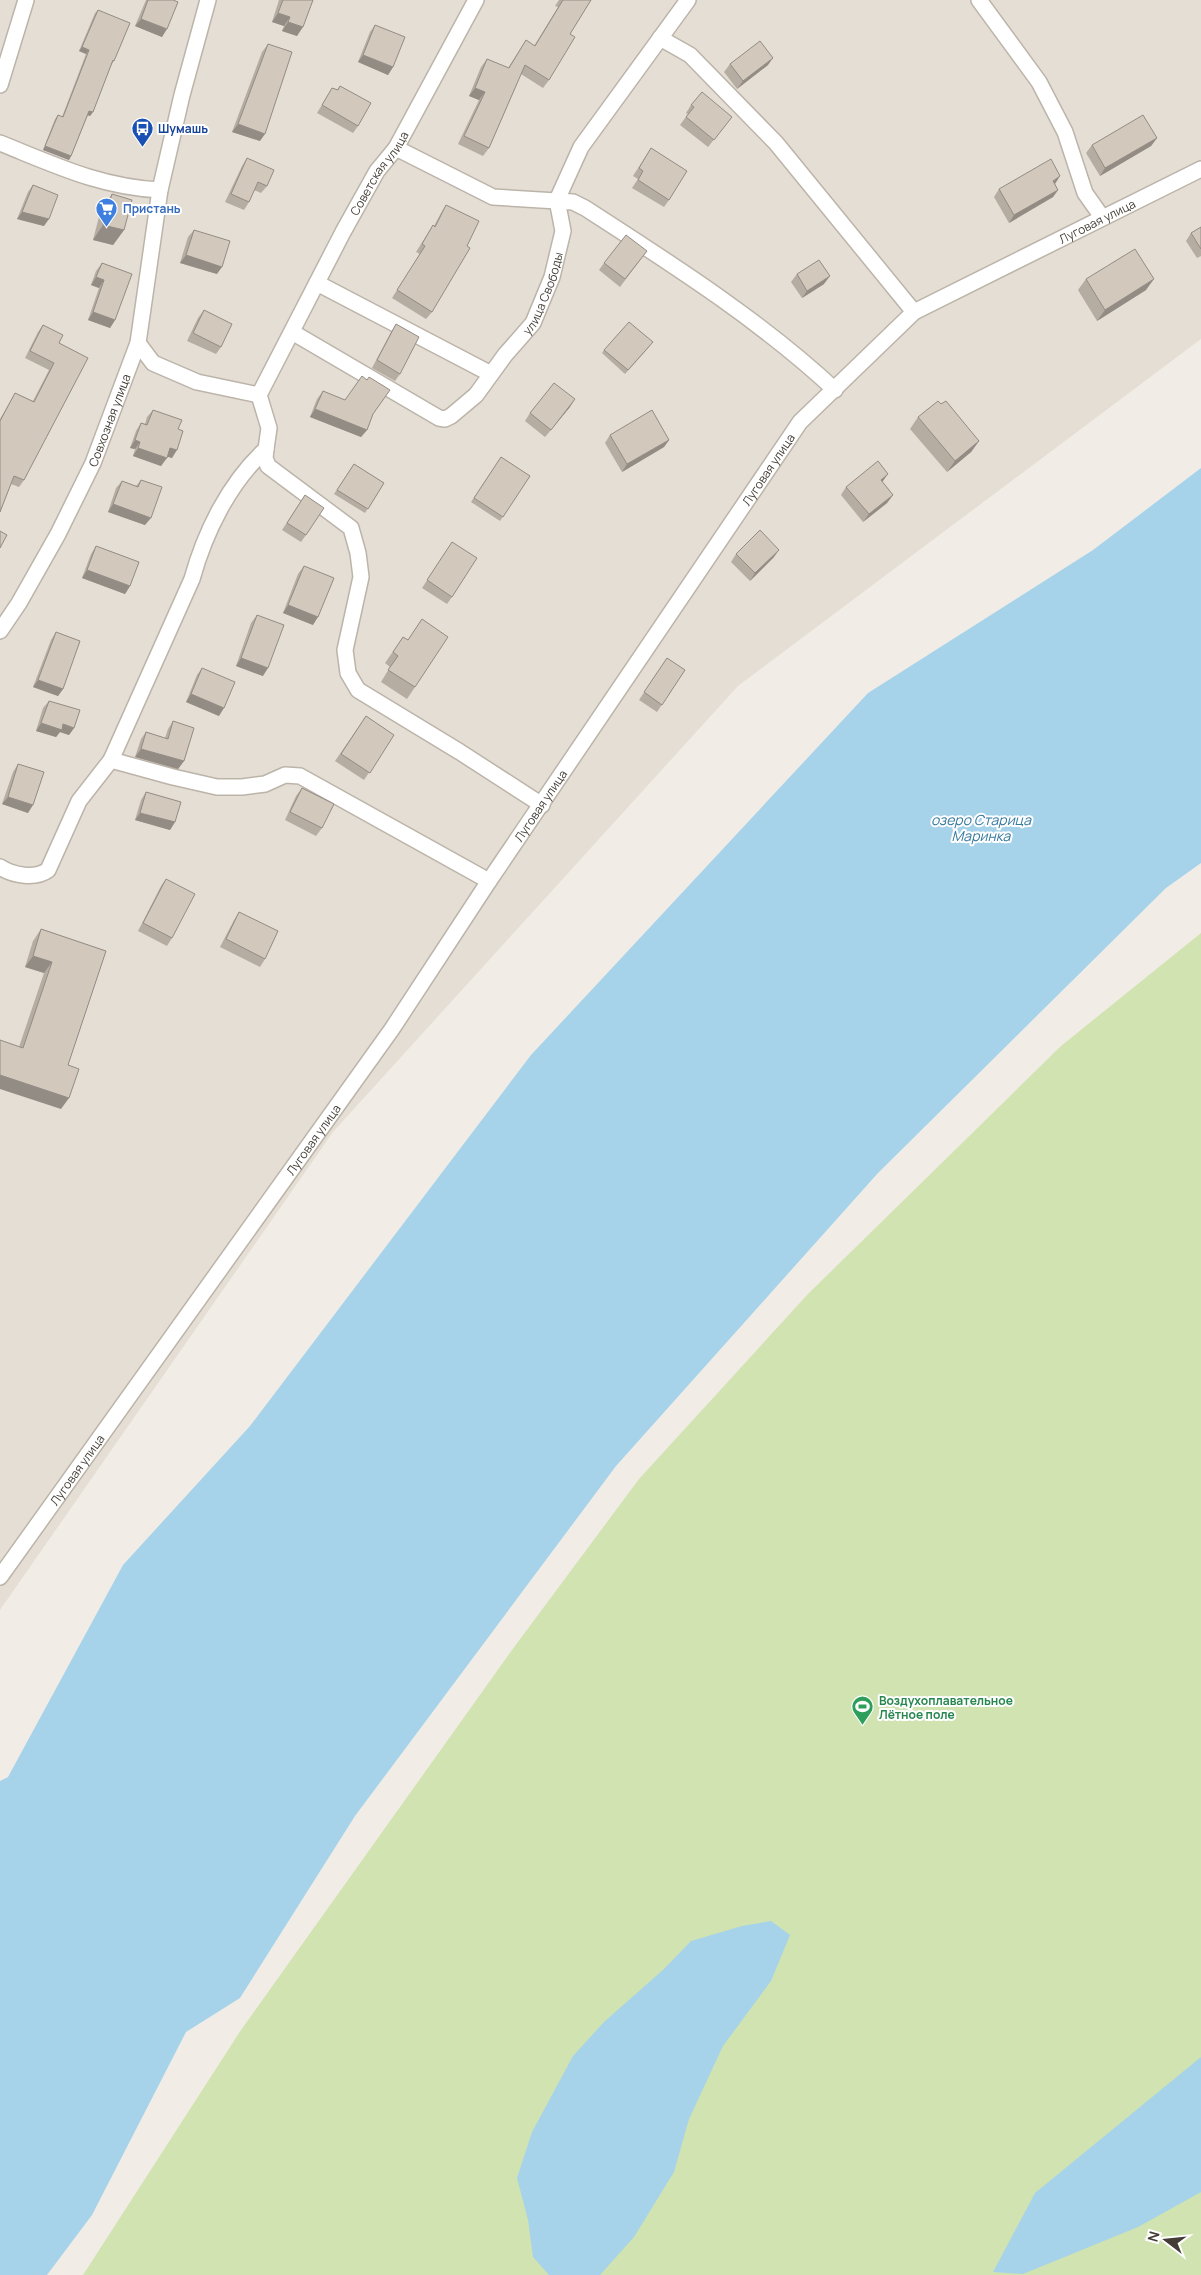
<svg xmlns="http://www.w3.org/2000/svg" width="1201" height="2275" font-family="Manrope,sans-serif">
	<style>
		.residential { fill: #e5ded4 }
		.green { fill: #d0e3b1 }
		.water { fill: #a6d3ea }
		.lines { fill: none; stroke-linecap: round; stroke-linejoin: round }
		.minor-casing { stroke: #bcb4a9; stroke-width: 18 }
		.minor { stroke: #fff; stroke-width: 15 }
		.wall { fill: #b5aca2 }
		.shaded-wall { fill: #938c84 }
		.building { fill: #d2c8bc; stroke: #938c84 }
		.labels { text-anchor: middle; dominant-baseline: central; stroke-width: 4; stroke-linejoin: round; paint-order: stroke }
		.transit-label { font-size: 12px; font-weight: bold; fill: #164399; stroke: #fff; text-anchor: start }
		.street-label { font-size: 12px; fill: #433d36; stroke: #fff }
		.shop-label { font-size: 12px; font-weight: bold; fill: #366cbe; stroke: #fff; text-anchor: start }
		.leisure-label { font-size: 12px; font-weight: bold; fill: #27864d; stroke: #fff; text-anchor: start }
		.water-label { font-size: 14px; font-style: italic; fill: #367a9f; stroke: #fff }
	</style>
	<rect width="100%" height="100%" fill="#f1ede6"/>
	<polygon class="residential" points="0,0 1201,0 1201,339 738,686 333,1132 0,1610"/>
	<polygon class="green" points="1201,933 1201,2275 83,2275 241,2030 512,1650 639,1479 808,1294 1061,1046"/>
	<g class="water">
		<polygon points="1201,468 1201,863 1166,888 878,1173 616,1466 355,1816 240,1998 186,2032 92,2215 47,2275 0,2275 0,1781 8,1777 123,1565 250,1426 531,1055 868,693 1093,550"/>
		<polygon points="771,1921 790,1935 771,1981 723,2046 689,2119 674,2172 634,2237 600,2275 549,2275 533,2257 528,2220 517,2178 532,2132 573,2056 604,2022 664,1969 691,1941 742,1926"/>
		<polygon points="1201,2057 1201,2192 1138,2227 1023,2274 993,2272 1035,2193"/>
	</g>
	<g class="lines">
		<defs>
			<g id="minor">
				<polyline points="979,0 1039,82 1065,132 1085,193 1102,217"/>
				<polyline points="660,38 690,55 776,143 914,312"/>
				<polyline points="0,85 26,0"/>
				<path d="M0 143C55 165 100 187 160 190"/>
				<path d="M396 148 493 197 573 202 585 208C670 263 760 320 835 390"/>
				<polyline points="317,283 491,374"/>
				<path id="s1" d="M292 332 439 418 445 419 451 416 476 395 505 355 533 323 552 277 563 231 557 200 581 147 688 0"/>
				<polyline points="138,343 153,363 197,382 259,395"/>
				<polyline points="266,449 265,458 268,466 351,528 358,553 361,577 345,650 348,673 358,690 460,752 542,805"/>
				<path id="s2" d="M0 631 19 603 58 534 93 463 138 343 160 190 182 95 208 0"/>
				<path id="s3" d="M111 760 192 579C205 532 229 483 266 449L269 428 259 395 343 232 377 171 396 148 476 0"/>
				<path d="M0 867C13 876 36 879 48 870L79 801 111 760 173 777 217 787H242L265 784 285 775 300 776 489 881"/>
				<path id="s4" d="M0 1577 392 1029 489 881 800 422 914 312 1201 169"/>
			</g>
		</defs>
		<use href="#minor" class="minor-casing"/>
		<use href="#minor" class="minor"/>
	</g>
	<g class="wall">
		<polygon points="146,0 173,0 162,37 135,26"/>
		<polygon points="279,0 313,0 297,36 282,31 284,26 272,22"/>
		<polygon points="559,0 591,0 570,34 549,80 543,88 521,74 489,148 483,156 458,144 479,100 469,96 481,67 487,59 508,68 526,40 534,46 558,7 555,6"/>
		<polygon points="98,10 114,61 111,65 93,112 90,116 88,115 71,156 69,160 43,150 55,119 58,115 62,117 86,54 79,51 95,13"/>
		<polygon points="375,25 393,67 388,75 358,62 370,32"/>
		<polygon points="268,44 260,141 232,132 262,52"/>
		<polygon points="730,64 768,65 737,89 724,72"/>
		<polygon points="340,86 358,126 353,133 317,113 332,88 337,90"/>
		<polygon points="691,105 732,117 708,147 680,125 688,114 686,113"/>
		<polygon points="1157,138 1151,146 1100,176 1086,153 1092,145"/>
		<polygon points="651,148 669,200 664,207 632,188 638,179 633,176"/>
		<polygon points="247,158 267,186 261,193 254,190 249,202 244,210 225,202 242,166"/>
		<polygon points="1055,184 1058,190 1053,197 1009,223 994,197 999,189"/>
		<polygon points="33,185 44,226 17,219 28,192"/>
		<polygon points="112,194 124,230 113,245 93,240 101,209"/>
		<polygon points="446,205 432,312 426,319 392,298 420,254 416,252 428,233 433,225 434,226 441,213"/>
		<polygon points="1201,227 1201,256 1197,258 1186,241 1191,233"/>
		<polygon points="194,230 217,274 180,263 188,237"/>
		<polygon points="647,251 620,287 599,270 604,263"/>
		<polygon points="102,263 115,320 110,328 88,320 99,288 91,285 96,271"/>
		<polygon points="797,274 824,284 802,298 791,282"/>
		<polygon points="1086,279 1146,290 1097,321 1078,290"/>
		<polygon points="204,310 221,347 216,354 187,341 198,318"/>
		<polygon points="396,324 400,374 395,381 372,368 391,332"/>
		<polygon points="43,325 59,343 24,480 19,487 11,484 0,512 0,419 11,400 15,393 33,401 49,370 25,358 38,332"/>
		<polygon points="650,346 625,374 602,353 604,350"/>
		<polygon points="323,391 373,414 367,430 361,437 310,417 317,399"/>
		<polygon points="941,404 979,441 971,452 947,472 910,429 918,417"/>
		<polygon points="570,407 545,437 525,421 530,413"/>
		<polygon points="153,410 178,429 172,458 167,456 161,466 133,456 135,449 130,448 136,431 141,423 145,424 147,417"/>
		<polygon points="610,435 669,440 664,447 622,472 605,443"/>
		<polygon points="501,457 530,476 500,521 471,502"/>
		<polygon points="354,464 384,483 365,513 334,494"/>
		<polygon points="141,480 145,525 108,512 116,488 122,481 136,486"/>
		<polygon points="882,482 893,495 887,503 863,522 841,495 846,487"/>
		<polygon points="305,495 306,535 301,542 282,530"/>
		<polygon points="96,546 130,586 125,594 82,578 91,554"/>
		<polygon points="447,550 452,597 447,604 422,588"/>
		<polygon points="736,554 774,557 750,581 731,562"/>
		<polygon points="304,566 313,625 283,613 298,574"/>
		<polygon points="257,615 263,676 236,666 251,623"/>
		<polygon points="422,619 415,687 407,699 381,682 390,667 385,663 403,637 408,640"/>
		<polygon points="56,632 63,689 58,696 33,687 51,640"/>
		<polygon points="667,658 685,670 657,712 639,700"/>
		<polygon points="202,668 219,716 186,702 197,675"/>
		<polygon points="49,701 74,728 69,735 60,732 56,737 36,731 43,708"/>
		<polygon points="366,716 394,735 364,780 335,761"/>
		<polygon points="173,721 184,761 178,769 135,757 141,739 146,732 165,738 168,729"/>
		<polygon points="18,764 28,813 2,804 13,772"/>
		<polygon points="302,788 322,828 316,836 285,820 296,796"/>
		<polygon points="146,792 175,822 170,830 135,820 141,800"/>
		<polygon points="166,879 172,938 167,946 138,931 161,886"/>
		<polygon points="239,912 265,959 260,967 220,947 234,920"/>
		<polygon points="41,929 106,951 68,1065 61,1109 19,1047 44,973 25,967 33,941"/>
	</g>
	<g class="shaded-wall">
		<polygon points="278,13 290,17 284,26 272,22"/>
		<polygon points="141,19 167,29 162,37 135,26"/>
		<polygon points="288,22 303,27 297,36 282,31"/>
		<polygon points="82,47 89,50 86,54 79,51"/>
		<polygon points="363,55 393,67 388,75 358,62"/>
		<polygon points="773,58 768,65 737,89 743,81"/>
		<polygon points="475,88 485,92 479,100 469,96"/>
		<polygon points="89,111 93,112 90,116 87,115"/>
		<polygon points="238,124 265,134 260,141 232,132"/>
		<polygon points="1157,138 1151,146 1100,176 1105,168"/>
		<polygon points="45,146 71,156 69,160 43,150"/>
		<polygon points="1060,176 1055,184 1047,188 1053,181"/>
		<polygon points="1058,190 1053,197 1009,223 1014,215"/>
		<polygon points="22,212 49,219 44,226 17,219"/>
		<polygon points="103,225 124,230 113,245 93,240"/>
		<polygon points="186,255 222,267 217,274 180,263"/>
		<polygon points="830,276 824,284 802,298 807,291"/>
		<polygon points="96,277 104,280 99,288 91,285"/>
		<polygon points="1154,279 1146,290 1097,321 1105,310"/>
		<polygon points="93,312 115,320 110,328 88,320"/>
		<polygon points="575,399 570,407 545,437 551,430"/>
		<polygon points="315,409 367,430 361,437 310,417"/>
		<polygon points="135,440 140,442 135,449 130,448"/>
		<polygon points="669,440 664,447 622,472 627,464"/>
		<polygon points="979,441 971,452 947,472 955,461"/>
		<polygon points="138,448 167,458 161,466 133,456"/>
		<polygon points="170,448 177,450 172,458 165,456"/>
		<polygon points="888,474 883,481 875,488 881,480"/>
		<polygon points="893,495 887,503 863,522 869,514"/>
		<polygon points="113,504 151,518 145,525 108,512"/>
		<polygon points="779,550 774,557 750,581 755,573"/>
		<polygon points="87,570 130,586 125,594 82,578"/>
		<polygon points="288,605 318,617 313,625 283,613"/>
		<polygon points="241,658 268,668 263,676 236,666"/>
		<polygon points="38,680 63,689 58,696 33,687"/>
		<polygon points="191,694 224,708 219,716 186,702"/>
		<polygon points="41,723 63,724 74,728 69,735 60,732 56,737 36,731"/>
		<polygon points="141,749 184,761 178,769 135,757"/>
		<polygon points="8,797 33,805 28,813 2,804"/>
		<polygon points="140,813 175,822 170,830 135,820"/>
		<polygon points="33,956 52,962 44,973 25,967"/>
		<polygon points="0,1075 69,1098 61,1109 0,1089"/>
	</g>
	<g class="building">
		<polygon points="148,0 173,0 178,2 167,29 141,19"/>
		<polygon points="283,0 313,0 303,27 288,22 290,17 278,13"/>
		<polygon points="563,0 591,0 570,34 575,37 549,80 525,65 489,148 464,136 485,92 475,88 487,59 509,68 526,40 535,46"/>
		<polygon points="98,10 130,23 114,61 113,60 93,112 89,111 71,156 45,146 58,115 63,117 89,50 82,47"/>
		<polygon points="375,25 405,37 393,67 363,55"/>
		<polygon points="760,41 773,58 743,81 730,64"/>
		<polygon points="268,44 292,52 265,134 238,124"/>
		<polygon points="340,86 371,103 358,126 322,105 332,88 338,90"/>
		<polygon points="702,92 732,117 714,140 686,117 694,107 691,105"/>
		<polygon points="1143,115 1157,138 1105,168 1092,145"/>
		<polygon points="651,148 687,171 669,200 638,180 643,171 639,168"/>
		<polygon points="247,158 274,170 267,186 258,182 249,202 231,194"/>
		<polygon points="1051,159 1060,176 1053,181 1058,190 1014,215 999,189"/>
		<polygon points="33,185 58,195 49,219 22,212"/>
		<polygon points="112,194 132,200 124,230 103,225"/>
		<polygon points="446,205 479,221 467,246 470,248 432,312 397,290 425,246 422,244 433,225 435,227"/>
		<polygon points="1201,227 1201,249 1191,233"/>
		<polygon points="194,230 230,241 222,267 186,255"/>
		<polygon points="626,235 647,251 625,279 604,263"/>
		<polygon points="1135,249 1154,279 1105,310 1086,279"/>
		<polygon points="819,260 830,276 807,291 797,274"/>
		<polygon points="102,263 132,274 115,320 93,312 104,280 96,277"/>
		<polygon points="204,310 232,324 221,347 193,333"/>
		<polygon points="629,322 653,342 628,370 604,350"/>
		<polygon points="396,324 419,337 400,374 377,360"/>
		<polygon points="43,325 63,335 59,343 88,358 24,480 14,476 0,512 0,421 15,393 34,402 54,363 30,351"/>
		<polygon points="362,376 367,380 369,377 390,390 373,414 367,430 315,409 323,391 345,400"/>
		<polygon points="554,383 575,399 551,430 530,413"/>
		<polygon points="938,401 941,404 946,401 979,441 955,461 918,417"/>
		<polygon points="153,410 182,420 178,429 183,431 177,450 170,448 167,458 138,448 140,442 135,440 141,423 147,425"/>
		<polygon points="652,410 669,440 627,464 610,435"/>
		<polygon points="501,457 530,476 503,517 474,498"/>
		<polygon points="878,461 888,474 881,480 893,495 869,514 846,487"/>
		<polygon points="354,464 384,483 368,509 337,490"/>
		<polygon points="141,480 162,487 151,518 113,504 122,481 138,487"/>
		<polygon points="305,495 324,508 306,535 287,523"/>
		<polygon points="760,530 779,550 755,573 736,554"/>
		<polygon points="0,531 7,535 0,548"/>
		<polygon points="452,542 477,558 452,597 427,580"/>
		<polygon points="96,546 139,562 130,586 87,570"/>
		<polygon points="304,566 334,578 318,617 288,605"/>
		<polygon points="257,615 284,625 268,668 241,658"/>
		<polygon points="422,619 448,637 415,687 388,670 398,656 393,652 403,637 408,640"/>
		<polygon points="56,632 80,641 63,689 38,680"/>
		<polygon points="667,658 685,670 662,705 644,692"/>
		<polygon points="202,668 235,682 224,708 191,694"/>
		<polygon points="49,701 80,710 74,728 63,724 62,730 41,723"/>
		<polygon points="366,716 394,735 370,773 341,754"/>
		<polygon points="173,721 194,728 184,761 141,749 146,732 168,739"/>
		<polygon points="18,764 44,772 33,805 8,797"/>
		<polygon points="302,788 334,804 322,828 290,812"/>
		<polygon points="146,792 181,802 175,822 140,813"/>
		<polygon points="166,879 195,894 172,938 143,923"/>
		<polygon points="239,912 278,931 265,959 226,939"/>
		<polygon points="41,929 106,951 68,1065 79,1069 69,1098 0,1075 0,1040 23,1048 52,962 33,956"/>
	</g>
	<defs>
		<symbol id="bus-pin" viewBox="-11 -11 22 30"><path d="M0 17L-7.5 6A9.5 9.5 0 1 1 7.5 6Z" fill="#1a4fb4" stroke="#fff"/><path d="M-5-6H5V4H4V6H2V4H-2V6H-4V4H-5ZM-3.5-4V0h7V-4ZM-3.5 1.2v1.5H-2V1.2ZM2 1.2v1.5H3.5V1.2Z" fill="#fff"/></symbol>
		<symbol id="supermarket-pin" viewBox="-11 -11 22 30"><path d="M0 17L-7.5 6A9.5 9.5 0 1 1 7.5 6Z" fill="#3f7fe0" stroke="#fff"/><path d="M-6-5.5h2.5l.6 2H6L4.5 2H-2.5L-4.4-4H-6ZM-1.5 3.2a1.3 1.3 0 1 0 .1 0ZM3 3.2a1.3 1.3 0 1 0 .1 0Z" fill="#fff"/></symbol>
		<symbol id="stadium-pin" viewBox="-11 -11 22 30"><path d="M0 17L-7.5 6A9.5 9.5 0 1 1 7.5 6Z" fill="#2e9e5b" stroke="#fff"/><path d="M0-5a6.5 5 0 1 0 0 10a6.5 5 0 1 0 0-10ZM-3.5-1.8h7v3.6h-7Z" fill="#fff"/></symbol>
	</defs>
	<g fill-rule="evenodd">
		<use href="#bus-pin" x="130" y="116" width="25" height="34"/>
		<use href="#supermarket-pin" x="94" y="196" width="25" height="34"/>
		<use href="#stadium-pin" x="850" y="1694" width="25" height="34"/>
	</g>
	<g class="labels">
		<g class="transit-label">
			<text x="158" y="128">Шумашь</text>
		</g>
		<g class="street-label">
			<text stroke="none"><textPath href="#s3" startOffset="658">Советская улица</textPath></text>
			<text stroke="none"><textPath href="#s4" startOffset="1768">Луговая улица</textPath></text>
			<text stroke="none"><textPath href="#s1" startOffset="339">улица Свободы</textPath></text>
			<text stroke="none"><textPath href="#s2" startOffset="238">Совхозная улица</textPath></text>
			<text stroke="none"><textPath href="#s4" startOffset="1348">Луговая улица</textPath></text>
			<text stroke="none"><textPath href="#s4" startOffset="942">Луговая улица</textPath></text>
			<text stroke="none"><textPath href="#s4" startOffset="538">Луговая улица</textPath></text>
			<text stroke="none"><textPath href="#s4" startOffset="132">Луговая улица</textPath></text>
		</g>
		<g class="shop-label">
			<text x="123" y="208">Пристань</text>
		</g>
		<g class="leisure-label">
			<text x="879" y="1700">Воздухоплавательное<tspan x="879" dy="14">Лётное поле</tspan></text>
		</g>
		<g class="water-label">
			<text x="981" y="819">озеро Старица<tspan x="981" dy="16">Маринка</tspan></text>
		</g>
	</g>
	<g transform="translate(1166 2240) rotate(286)" stroke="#ffffff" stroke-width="4" paint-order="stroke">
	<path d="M0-4L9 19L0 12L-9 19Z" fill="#433d36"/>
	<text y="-8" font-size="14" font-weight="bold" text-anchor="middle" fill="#433d36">N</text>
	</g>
</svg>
